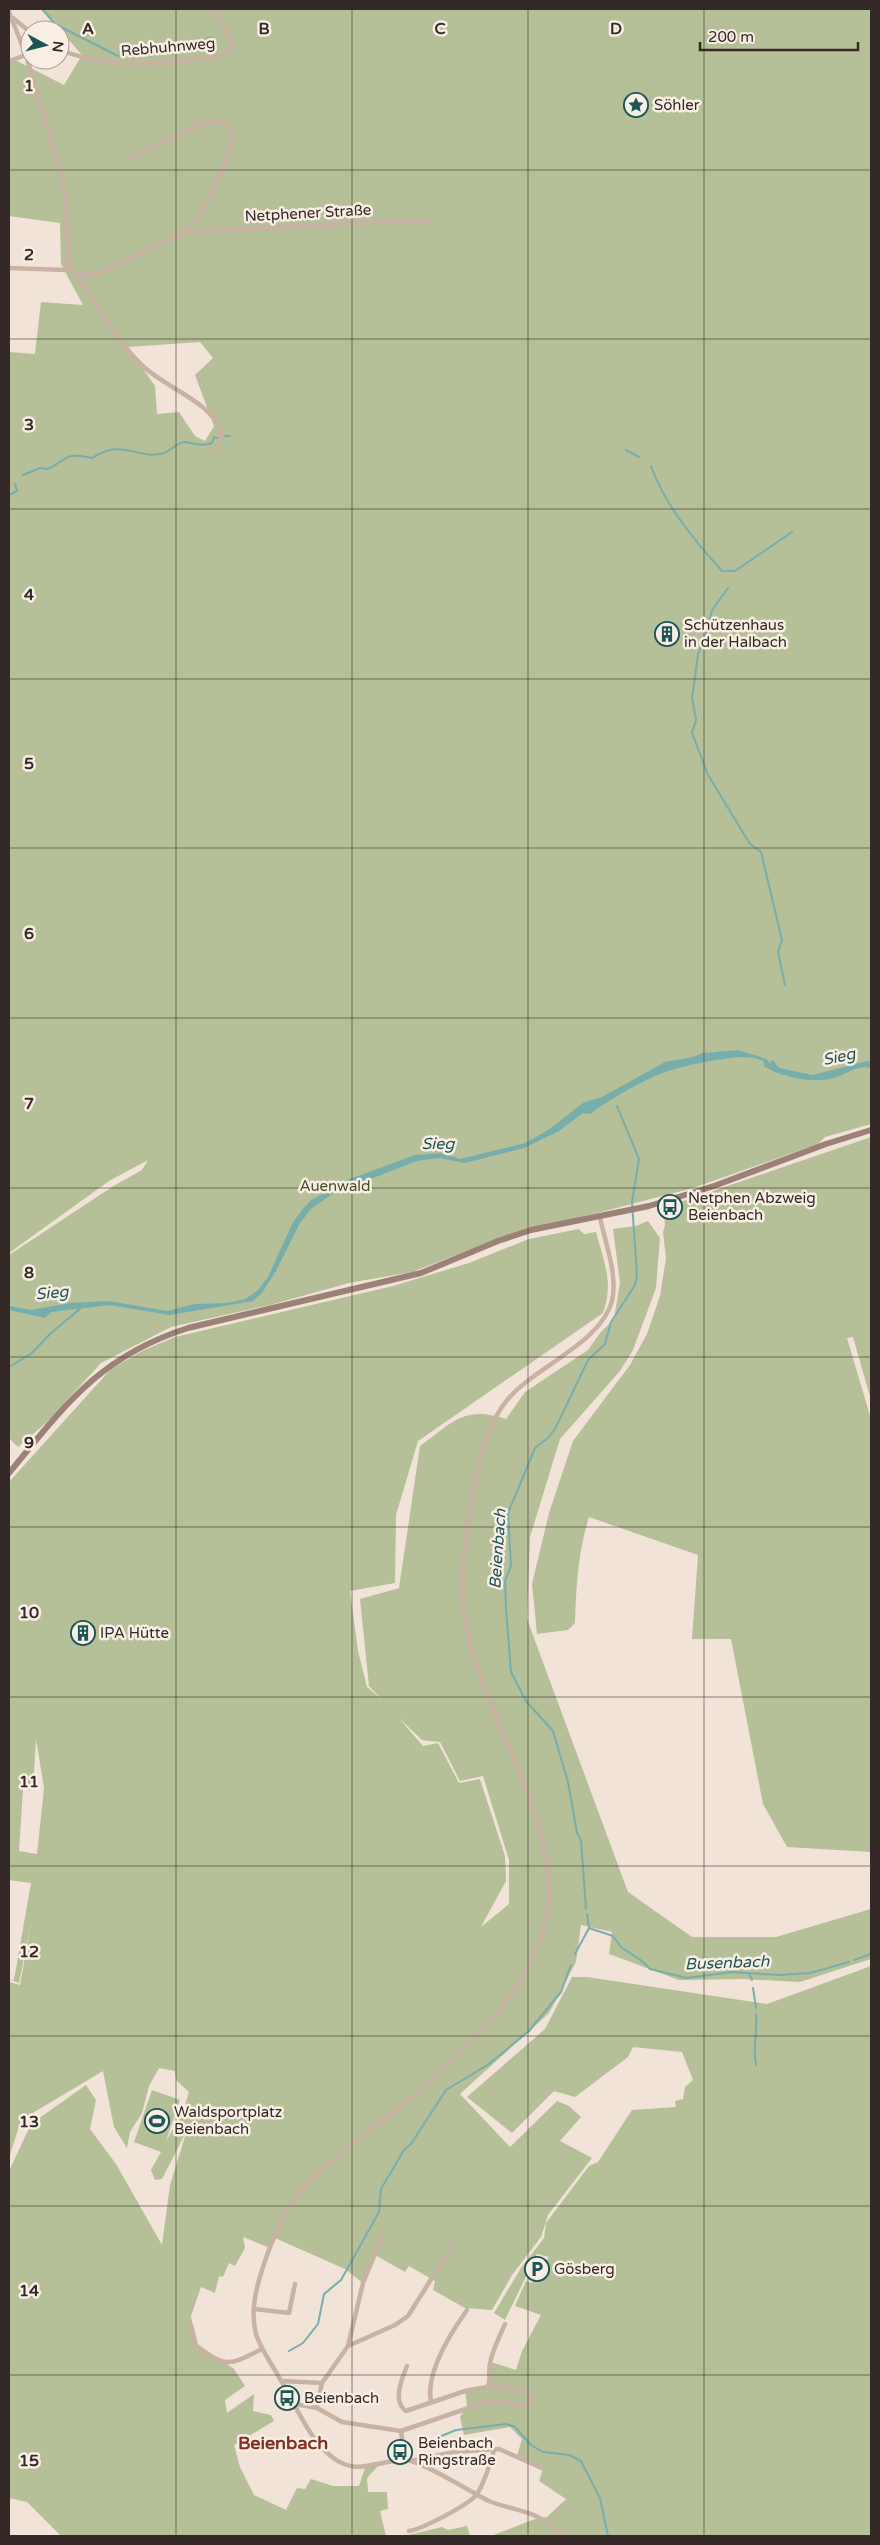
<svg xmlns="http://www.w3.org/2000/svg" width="880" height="2545" font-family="'Varela Round',sans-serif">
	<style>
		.green { fill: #b5bf98; fill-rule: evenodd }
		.water { fill: #77aeac }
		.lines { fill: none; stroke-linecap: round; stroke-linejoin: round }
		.stream { stroke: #77aeac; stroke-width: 2 }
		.minor { stroke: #c8b2a4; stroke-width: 4.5 }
		.secondary { stroke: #9c8176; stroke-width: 6 }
		.grid { fill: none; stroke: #342926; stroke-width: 1; stroke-opacity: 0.55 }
		.labels { text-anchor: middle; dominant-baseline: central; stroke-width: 5; stroke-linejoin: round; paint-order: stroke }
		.street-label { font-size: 15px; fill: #342926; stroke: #f9eee4 }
		.poi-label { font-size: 15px; fill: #342926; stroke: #f9eee4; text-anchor: start }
		.park-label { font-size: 15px; fill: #46522a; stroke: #f9eee4 }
		.water-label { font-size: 16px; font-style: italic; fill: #1c5555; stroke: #f9eee4 }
		.quarter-label { font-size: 18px; font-weight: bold; fill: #82301f; stroke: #f9eee4 }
		.grid-label { font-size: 16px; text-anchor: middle; font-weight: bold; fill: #342926; stroke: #f9eee4; stroke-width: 5; stroke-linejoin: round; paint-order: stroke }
	</style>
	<rect width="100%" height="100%" fill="#f1e3d8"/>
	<g class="green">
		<path d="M42 9H871V1124L825 1137 818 1144 693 1188 497 1239 412 1272 349 1283 270 1305 171 1327 101 1363 47 1422 18 1447 9 1438V1255L112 1187 142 1170 148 1160 109 1181 9 1253V352L35 354 41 302 83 305 61 264 60 223 9 216V57L64 85 82 55ZM200 342 213 358 195 375 214 426 205 441 195 436 179 412 157 414 155 386 128 347Z"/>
		<path d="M871 1137V1400L853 1337 847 1338 871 1419V1852L787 1847 763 1804 731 1639H692L698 1555 589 1517C578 1552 576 1587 575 1623L568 1630 537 1634 532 1584 549 1513 573 1441 630 1365 647 1334 660 1296 666 1258 663 1232 665 1225 664 1213 666 1207Z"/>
		<path d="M648 1221 660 1238 656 1288 633 1350 620 1371 560 1439 530 1537 527 1619 628 1892 692 1937H776L871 1909V1959L800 1982 742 1979 679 1980 609 1954 612 1932 581 1925 576 1962 549 2013 460 2094 510 2147 557 2101 569 2106 581 2117 560 2141 592 2158 548 2215 541 2237 512 2275 492 2310 465 2308 433 2290 435 2281 409 2266 405 2272 375 2255 363 2283 345 2269 275 2238 270 2248 243 2237 245 2248 235 2266 229 2263 223 2277 219 2276 215 2293 201 2287 191 2316 196 2343 234 2369 245 2386 225 2400 227 2413 254 2394 253 2411 271 2415 274 2421 234 2445 240 2467 254 2495 286 2510 297 2488 305 2489 311 2479 333 2486H359L365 2468 378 2466 367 2478 368 2492H387L388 2509 380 2511 386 2536H61L27 2502 9 2498V2171L31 2124 86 2085 96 2100 90 2129 116 2164 162 2245 170 2185 187 2130 162 2179 155 2180 151 2170 161 2152 134 2142 152 2090 180 2100 166 2141 184 2109 189 2092 176 2080 175 2071 159 2068 149 2086 142 2113 130 2132 127 2148 114 2127 103 2071 21 2120 9 2158V1982L20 1985 31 1923 19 1983 9 1979 14 1980 31 1883 9 1880V1482L111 1369 142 1351 175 1337 393 1286 469 1263 529 1239 579 1229 584 1234 596 1232C604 1262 614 1283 603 1313L418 1441 396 1515 395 1583 350 1591 358 1651 367 1687 382 1700 369 1686 360 1599 399 1588 420 1446C453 1422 464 1405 506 1419L525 1392 588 1350 600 1333 614 1319 620 1283 613 1229 636 1226ZM398 1717 422 1740 440 1742 460 1781 483 1776 509 1860V1904L481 1927 506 1881 505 1856 480 1779 459 1783 438 1743 423 1746ZM36 1739 44 1788 37 1854 19 1851 23 1789 33 1790Z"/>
		<polygon points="871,1966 871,2536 491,2536 535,2519 547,2517 566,2499 539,2481 543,2469 517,2456 522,2439 510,2427 464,2435 460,2417 467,2406 465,2390 486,2385 491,2362 516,2370 522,2351 541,2315 515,2306 526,2281 532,2283 549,2257 537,2254 505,2320 494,2313 521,2268 544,2238 546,2223 589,2166 598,2162 632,2110 676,2107 675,2101 683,2099 685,2087 693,2080 682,2052 633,2047 628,2057 575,2097 554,2091 512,2133 467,2097 545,2029 572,1977 587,1977 767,2004"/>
		<polygon points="467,2526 470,2536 404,2536 442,2527 448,2530"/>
	</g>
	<g class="water">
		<circle cx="210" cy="44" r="7"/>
		<path d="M738 1050 767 1059 769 1063 773 1060 779 1068 813 1075 867 1061 871 1062V1069C861 1062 842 1077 830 1079 808 1083 784 1077 765 1067L763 1061C747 1054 733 1058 717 1060 674 1067 653 1074 616 1097 606 1103 600 1105 591 1114L583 1113 559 1131 524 1148 465 1163 439 1158 417 1161 332 1194 311 1209 300 1223 276 1271 262 1293 253 1301 170 1315 110 1305 51 1312 45 1318 9 1310V1306L31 1310 70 1303 109 1301 167 1311 195 1304 228 1303 245 1299 257 1291 268 1277 293 1222 303 1209 310 1201 347 1180 415 1155 443 1153 460 1159 525 1143 548 1130 583 1103 602 1097 665 1062 693 1057 703 1053Z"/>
	</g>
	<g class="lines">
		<g class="stream">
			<polyline points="42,9 55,24 118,56"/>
			<polyline points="173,48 202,47"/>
			<polyline points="225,436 230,436"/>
			<polyline points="626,450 639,457"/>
			<path d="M651 466C665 505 694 540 722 571H735L792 532"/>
			<path d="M23 475 40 468 48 469C70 458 64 452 92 458 125 437 136 461 164 453 171 451 177 442 185 442 195 443 202 447 212 443L214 437 217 438"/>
			<polyline points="9,495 17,491 15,484"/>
			<polyline points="728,588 712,610 707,630 698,655 692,698 696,720 692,733 708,775 750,844 761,852 782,940 778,952 785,985"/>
			<polyline points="9,1367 32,1353 50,1334 82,1307"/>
			<polyline points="586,1909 581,1840 577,1833 568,1782 553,1731 526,1701 511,1672 506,1609 505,1581 511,1566 508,1513 535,1448 548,1438 555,1429 588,1360 605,1344 611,1322 635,1285 637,1276 632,1202 639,1159 617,1106"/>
			<polyline points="589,1928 613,1936 621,1947 642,1961 650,1969 687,1978 732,1972 779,1975 810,1973 849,1962"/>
			<polyline points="575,1954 589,1928 587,1914"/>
			<polyline points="854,1960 871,1954"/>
			<polyline points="749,1973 752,1980"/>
			<polyline points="753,1988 756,2008"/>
			<path d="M756 2014C758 2032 752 2047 756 2065"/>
			<polyline points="289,2351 303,2343 318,2324 324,2294 341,2280 379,2212 381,2189 404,2150 411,2144 446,2090 489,2064 529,2031 561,1992 571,1965"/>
			<polyline points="439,2437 456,2430 507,2424 515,2427 531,2445 543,2452 569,2455 581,2461 600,2498 608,2536"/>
		</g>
		<g class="minor">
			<polyline points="9,12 26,55 64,186 69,268 77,275 97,274 186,232 396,221 431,222"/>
			<polyline points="13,18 30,32"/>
			<path d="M60 50C113 70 168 65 223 55L231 48 232 42 218 16 209 9"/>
			<polyline points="9,61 26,55"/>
			<path d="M131 157 209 121H217L231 129C238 148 202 218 186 232"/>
			<polyline points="9,268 65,270 69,268"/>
			<path d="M77 275C98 306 117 343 145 368 168 388 202 399 218 424 223 433 220 441 216 450"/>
			<polyline points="254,2309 289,2313 295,2284"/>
			<path d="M191 2325 196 2346C227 2369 230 2365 262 2349"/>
			<polyline points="348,2346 363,2283 383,2235"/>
			<polyline points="282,2381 322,2383 348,2346 395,2325 408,2316 452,2246"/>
			<path d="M492 2386C483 2367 497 2343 505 2324"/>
			<path d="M431 2402C425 2373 450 2334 467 2310"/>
			<path d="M295 2404 317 2408 342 2422 401 2431 486 2402 503 2401 523 2406 530 2403 531 2394 527 2391 492 2386 465 2391 406 2411C392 2402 402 2378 407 2366"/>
			<polyline points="317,2408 322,2383"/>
			<polyline points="401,2431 405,2460"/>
			<polyline points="411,2461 454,2452 499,2449 544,2469"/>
			<path d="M409 2531C422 2529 469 2505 477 2494 485 2482 490 2464 494 2450"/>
			<path d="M565 2536C556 2530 548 2522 538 2517 523 2509 505 2508 489 2501 472 2493 420 2460 405 2460 378 2460 357 2477 332 2457 308 2438 296 2405 280 2379 272 2364 261 2350 256 2334 250 2312 256 2288 263 2267 272 2239 286 2206 307 2184 332 2157 363 2136 392 2113 451 2064 533 1995 547 1915 562 1824 485 1720 467 1630 457 1583 465 1533 475 1486 480 1458 488 1422 508 1399 535 1367 601 1343 612 1301 618 1274 605 1243 600 1217"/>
		</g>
		<path class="secondary" d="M9 1473C65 1405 100 1356 188 1328L421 1273 498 1241 531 1230 649 1206 714 1186 826 1144 871 1130"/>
	</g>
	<path class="grid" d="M176 9V2536M352 9V2536M528 9V2536M704 9V2536M9 170H871M9 339H871M9 509H871M9 679H871M9 848H871M9 1018H871M9 1188H871M9 1357H871M9 1527H871M9 1697H871M9 1866H871M9 2036H871M9 2206H871M9 2375H871"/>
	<defs>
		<symbol id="sight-ring" viewBox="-11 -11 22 22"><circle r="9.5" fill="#f9eee4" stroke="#1c5555" stroke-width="1.5"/><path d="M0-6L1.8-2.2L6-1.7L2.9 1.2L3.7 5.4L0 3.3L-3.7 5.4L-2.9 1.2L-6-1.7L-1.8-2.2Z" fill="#1c5555"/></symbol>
		<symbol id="building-ring" viewBox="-11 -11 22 22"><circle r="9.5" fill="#f9eee4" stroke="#1c5555" stroke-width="1.5"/><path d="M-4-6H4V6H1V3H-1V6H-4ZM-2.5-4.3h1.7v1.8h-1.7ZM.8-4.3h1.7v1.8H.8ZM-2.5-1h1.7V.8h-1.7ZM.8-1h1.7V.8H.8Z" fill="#1c5555"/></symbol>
		<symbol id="bus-ring" viewBox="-11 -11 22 22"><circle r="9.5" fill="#f9eee4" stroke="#1c5555" stroke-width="1.5"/><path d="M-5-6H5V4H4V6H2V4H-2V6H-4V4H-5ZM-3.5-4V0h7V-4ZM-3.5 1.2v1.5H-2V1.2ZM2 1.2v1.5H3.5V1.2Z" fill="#1c5555"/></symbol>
		<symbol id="stadium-ring" viewBox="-11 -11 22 22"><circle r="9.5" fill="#f9eee4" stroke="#1c5555" stroke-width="1.5"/><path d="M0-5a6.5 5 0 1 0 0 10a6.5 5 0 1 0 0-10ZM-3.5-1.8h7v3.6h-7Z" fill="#1c5555"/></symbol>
		<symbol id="parking-ring" viewBox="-11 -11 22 22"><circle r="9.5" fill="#f9eee4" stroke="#1c5555" stroke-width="1.5"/><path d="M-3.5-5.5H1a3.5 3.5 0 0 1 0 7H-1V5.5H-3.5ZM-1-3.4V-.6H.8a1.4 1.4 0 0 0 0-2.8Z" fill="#1c5555"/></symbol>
	</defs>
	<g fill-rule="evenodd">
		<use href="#sight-ring" x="622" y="91" width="28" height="28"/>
		<use href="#building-ring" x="653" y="620" width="28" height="28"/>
		<use href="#bus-ring" x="656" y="1193" width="28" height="28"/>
		<use href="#building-ring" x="69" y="1619" width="28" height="28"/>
		<use href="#stadium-ring" x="143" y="2107" width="28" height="28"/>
		<use href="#parking-ring" x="523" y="2255" width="28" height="28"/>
		<use href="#bus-ring" x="273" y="2384" width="28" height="28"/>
		<use href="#bus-ring" x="386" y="2438" width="28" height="28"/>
	</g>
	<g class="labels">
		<g class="street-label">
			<text transform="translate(168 47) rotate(-5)">Rebhuhnweg</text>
			<text transform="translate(308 213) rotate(-3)">Netphener Straße</text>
		</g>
		<g class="poi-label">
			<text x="654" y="105">Söhler</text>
			<text x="684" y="625">Schützenhaus<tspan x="684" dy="17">in der Halbach</tspan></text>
			<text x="688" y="1198">Netphen Abzweig<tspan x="688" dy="17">Beienbach</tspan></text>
			<text x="100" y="1633">IPA Hütte</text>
			<text x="174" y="2112">Waldsportplatz<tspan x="174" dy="17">Beienbach</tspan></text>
			<text x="554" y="2269">Gösberg</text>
			<text x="304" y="2398">Beienbach</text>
			<text x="418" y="2443">Beienbach<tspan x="418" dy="17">Ringstraße</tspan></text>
		</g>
		<g class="park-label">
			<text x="335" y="1186">Auenwald</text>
		</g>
		<g class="water-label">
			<text transform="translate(839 1057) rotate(-12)">Sieg</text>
			<text x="438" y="1144">Sieg</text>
			<text transform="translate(52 1293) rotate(-5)">Sieg</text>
			<text transform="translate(498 1549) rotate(-86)">Beienbach</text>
			<text transform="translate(727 1963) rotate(-2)">Busenbach</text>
		</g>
		<g class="quarter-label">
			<text x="283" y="2443">Beienbach</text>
		</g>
	</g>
	<g class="grid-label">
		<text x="88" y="34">A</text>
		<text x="264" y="34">B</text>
		<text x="440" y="34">C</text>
		<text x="616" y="34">D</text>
		<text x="29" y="91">1</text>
		<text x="29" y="260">2</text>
		<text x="29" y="430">3</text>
		<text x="29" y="600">4</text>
		<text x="29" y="769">5</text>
		<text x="29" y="939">6</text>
		<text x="29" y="1109">7</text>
		<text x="29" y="1278">8</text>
		<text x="29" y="1448">9</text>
		<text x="29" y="1618">10</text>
		<text x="29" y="1787">11</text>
		<text x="29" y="1957">12</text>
		<text x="29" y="2127">13</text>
		<text x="29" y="2296">14</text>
		<text x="29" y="2466">15</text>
	</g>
	<rect width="880" height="2545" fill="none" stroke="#342926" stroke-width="20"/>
	<g transform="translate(45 45) rotate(97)"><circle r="24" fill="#f9eee4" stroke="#aa9f98"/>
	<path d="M0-4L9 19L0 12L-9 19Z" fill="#1c5555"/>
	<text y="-8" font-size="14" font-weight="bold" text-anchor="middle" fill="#342926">N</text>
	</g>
	<path d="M700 42v8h158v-8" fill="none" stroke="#342926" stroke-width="2.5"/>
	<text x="708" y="42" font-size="15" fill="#342926" stroke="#f9eee4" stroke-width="4" paint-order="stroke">200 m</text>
</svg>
